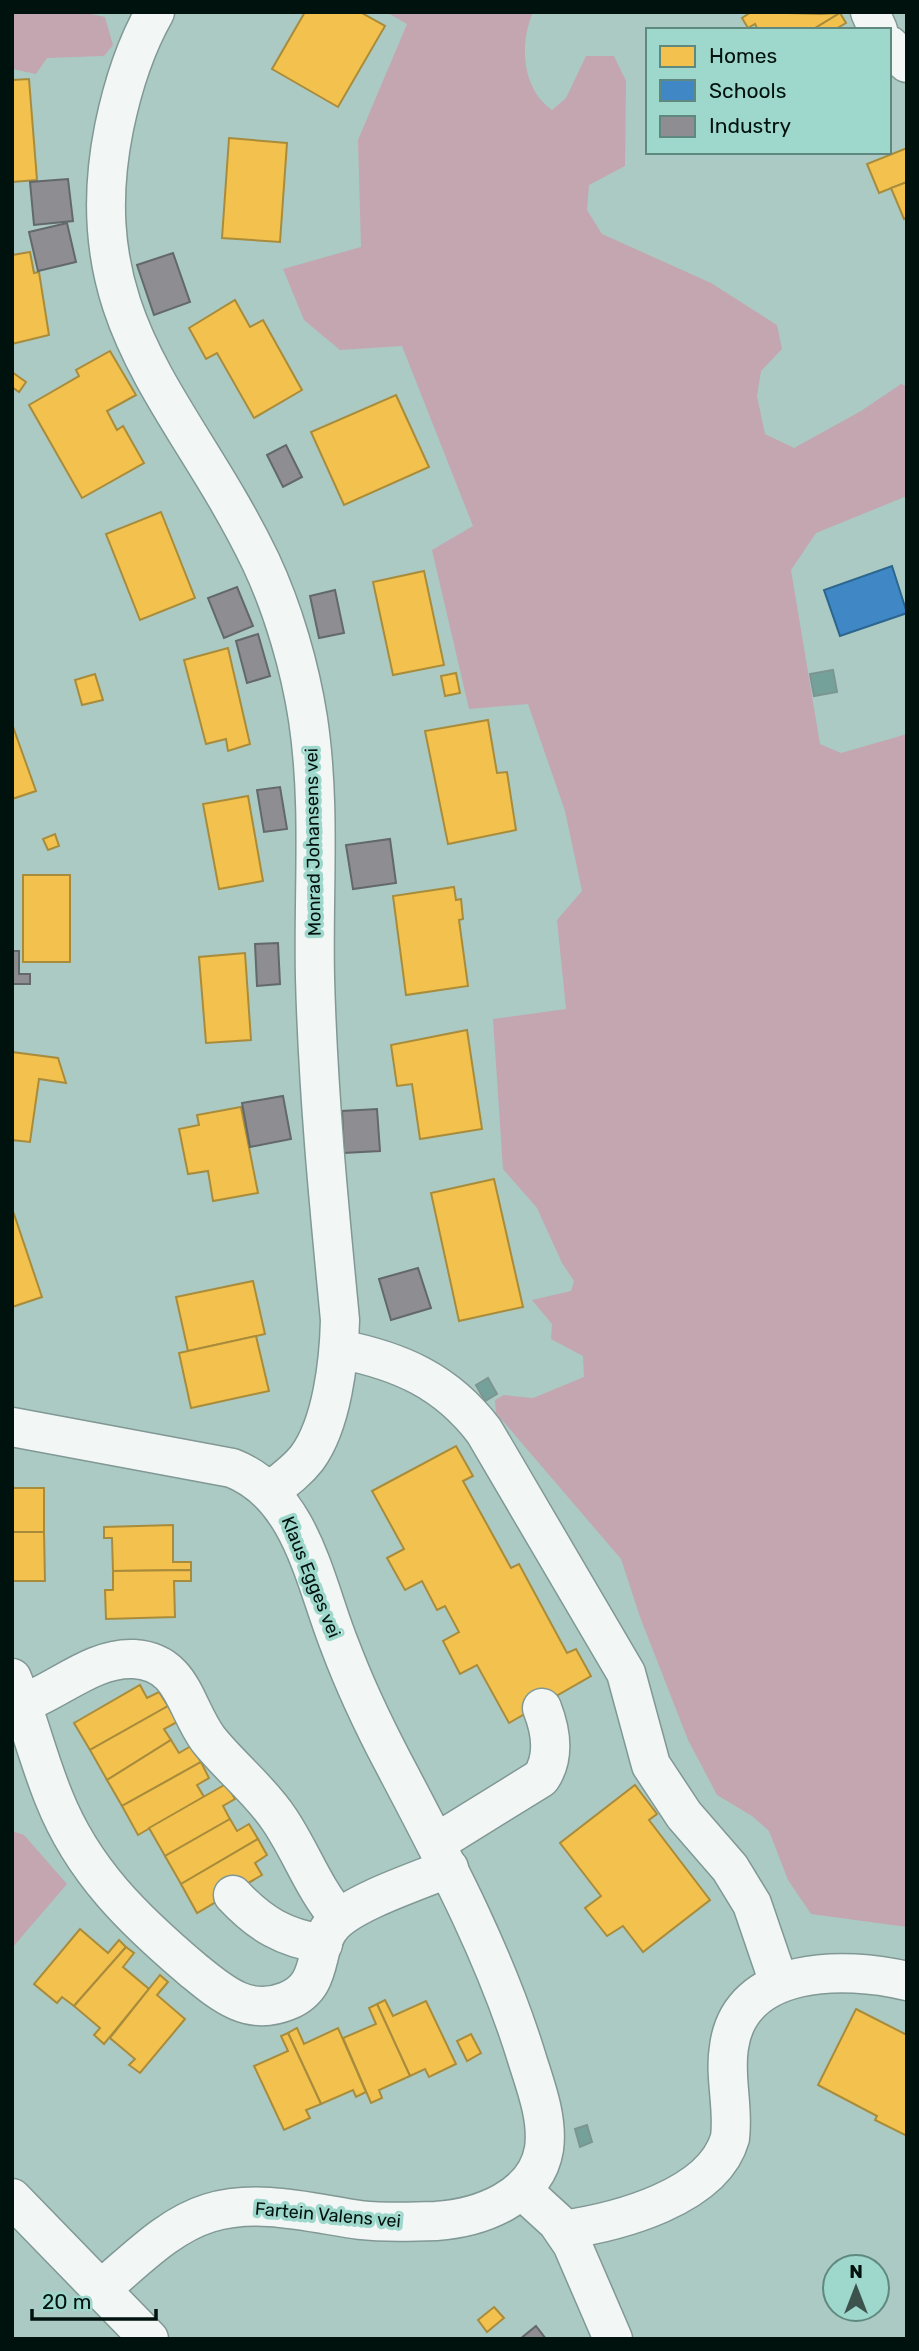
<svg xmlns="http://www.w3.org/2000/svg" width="919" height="2351" font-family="Rubik,sans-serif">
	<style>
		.green { fill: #c3a6b0 }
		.homes { fill: #f2c14e; stroke: #a98c3b; stroke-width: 2 }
		.schools { fill: #3f88c5; stroke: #2c658e; stroke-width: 2 }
		.industry { fill: #8d8d92; stroke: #63686a; stroke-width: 2 }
		.building { fill: #74a29b; stroke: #7d9590; stroke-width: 2 }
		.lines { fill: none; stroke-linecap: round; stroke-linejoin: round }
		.minor-casing { stroke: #819894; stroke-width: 41 }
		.major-casing { stroke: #819894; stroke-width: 41 }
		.minor { stroke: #f2f7f6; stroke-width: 38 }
		.major { stroke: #f2f7f6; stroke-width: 38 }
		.labels { text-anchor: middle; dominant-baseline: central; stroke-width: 7; stroke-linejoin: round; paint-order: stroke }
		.street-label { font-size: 18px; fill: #00120e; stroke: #9ed7cb }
	</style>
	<rect width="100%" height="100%" fill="#abcac3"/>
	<g class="green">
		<polygon points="12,12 81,12 105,17 113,45 104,56 47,58 36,74 12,69"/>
		<path d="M386 12H533C519 45 522 89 552 110L566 98 586 56H614L626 81 625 166 589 185 587 210 602 234 711 283 777 325 782 349 761 371 757 396 765 434 794 448 861 411 901 384 907 386V496L816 533 791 570 820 744 841 753 907 734V1927L811 1914 788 1880 769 1831 752 1816 717 1795 688 1740 640 1617 621 1559 496 1413 495 1400 504 1395 533 1398 584 1377 583 1356 551 1339 552 1324 532 1300 571 1291 574 1281 562 1263 537 1208 503 1169 493 1019 566 1009 557 920 582 891 565 811 528 704 469 709 432 550 473 526 402 346 340 350 304 320 283 269 361 247 358 140 407 24Z"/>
		<polygon points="12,1831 24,1835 67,1884 12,1948"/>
	</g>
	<g class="homes">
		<polygon points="305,12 360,12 385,26 338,107 272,69"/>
		<polygon points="751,12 821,14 840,13 812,30 758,30 755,24 748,28 742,18"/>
		<polygon points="840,13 846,23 834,30 812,30"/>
		<polygon points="29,79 37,180 12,182 12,80"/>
		<polygon points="229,138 287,143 280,242 222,238"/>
		<polygon points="907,148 907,182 879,193 867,164"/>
		<polygon points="907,182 907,217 904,219 891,188"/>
		<polygon points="30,252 34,273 39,272 49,335 12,344 12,255"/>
		<polygon points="235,300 250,327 263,320 302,390 254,418 217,353 206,359 189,328"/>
		<polygon points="110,351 136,395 107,411 117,430 123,426 144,463 82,498 29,405 79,376 76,370"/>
		<polygon points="12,372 26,382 19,392 12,387"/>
		<polygon points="396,395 429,467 344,505 311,432"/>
		<polygon points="161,512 195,598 140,620 106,534"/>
		<polygon points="424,571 444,665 393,675 373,582"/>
		<polygon points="228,648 250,744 228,751 226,739 206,744 184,660"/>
		<polygon points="456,673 460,693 445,696 441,676"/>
		<polygon points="95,674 103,700 82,705 75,680"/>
		<polygon points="488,720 497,773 507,772 516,830 448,844 425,731"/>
		<polygon points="12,724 36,791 12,799"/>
		<polygon points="248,796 263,881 219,889 203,804"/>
		<polygon points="55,834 59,846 48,850 43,839"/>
		<rect x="23" y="875" width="47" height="87"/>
		<polygon points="454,887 456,900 461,899 463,919 459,920 468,986 406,995 393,896"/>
		<polygon points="245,953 251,1040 206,1043 199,957"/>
		<polygon points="467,1030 482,1129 420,1139 412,1084 397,1086 391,1045"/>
		<polygon points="12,1052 58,1058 66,1083 39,1079 30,1142 12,1140"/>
		<polygon points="241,1107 258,1193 213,1201 208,1171 188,1174 179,1129 199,1125 197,1115"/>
		<polygon points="494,1179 523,1307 459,1321 431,1193"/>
		<polygon points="14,1214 42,1297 12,1307 12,1215"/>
		<polygon points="253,1281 265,1334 188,1351 176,1297"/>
		<polygon points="256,1336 269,1391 191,1408 179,1353"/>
		<polygon points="456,1446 473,1476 463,1481 511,1568 519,1564 567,1653 576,1649 591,1676 509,1723 477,1665 460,1674 443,1641 459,1632 445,1606 437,1610 422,1581 405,1590 387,1558 404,1549 372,1491"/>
		<rect x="12" y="1488" width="32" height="44"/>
		<polygon points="173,1525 173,1562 191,1562 191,1570 113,1571 112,1538 104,1538 104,1527"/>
		<polygon points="12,1532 44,1532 45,1581 12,1581"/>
		<polygon points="191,1570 191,1581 174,1581 175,1617 106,1619 105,1590 113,1590 113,1571"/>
		<polygon points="140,1685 147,1698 159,1692 168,1706 90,1750 74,1723"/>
		<polygon points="168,1706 177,1722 164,1729 171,1740 107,1780 90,1750"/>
		<polygon points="171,1740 179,1753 191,1746 201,1762 122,1806 107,1780"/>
		<polygon points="201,1762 209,1778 197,1785 204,1797 138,1835 122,1806"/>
		<polygon points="226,1784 235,1799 223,1806 230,1819 165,1856 149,1828"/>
		<polygon points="635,1785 657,1814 649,1820 710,1900 643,1952 623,1926 607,1936 585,1908 601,1896 560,1843"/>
		<polygon points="230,1819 237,1831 249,1824 258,1839 181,1884 165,1856"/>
		<polygon points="258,1839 267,1855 255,1863 262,1875 197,1913 181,1884"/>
		<polygon points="80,1929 108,1953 119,1940 126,1947 74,2006 62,1997 57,2003 34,1984"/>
		<polygon points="126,1947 134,1953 123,1967 149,1989 104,2044 94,2035 100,2028 74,2006"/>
		<polygon points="160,1975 168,1982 157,1995 185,2019 140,2073 129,2065 135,2059 110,2038"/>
		<polygon points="385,2000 393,2016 426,2001 456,2064 429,2077 425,2069 410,2076 377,2004"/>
		<polygon points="377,2004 410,2076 379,2090 382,2098 371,2103 343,2038 376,2024 369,2008"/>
		<polygon points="856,2009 907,2035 907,2136 875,2120 877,2116 818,2085"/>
		<polygon points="297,2028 304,2044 338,2028 366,2092 356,2097 353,2090 321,2104 288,2033"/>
		<polygon points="288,2033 321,2104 306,2110 310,2118 284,2130 254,2066 288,2051 281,2036"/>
		<polygon points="471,2034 481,2053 467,2061 457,2041"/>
		<polygon points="494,2307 504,2318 487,2332 478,2320"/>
	</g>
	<polygon class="schools" points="892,566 907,613 840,636 824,590"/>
	<g class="industry">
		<polygon points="68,179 73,221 34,225 30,182"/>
		<polygon points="67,223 76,262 38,271 29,232"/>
		<polygon points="173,253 190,302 154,315 137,265"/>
		<polygon points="286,445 302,477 283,487 267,455"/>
		<polygon points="237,587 253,626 224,638 208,598"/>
		<polygon points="335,590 344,633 319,638 310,596"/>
		<polygon points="258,634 270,676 247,683 236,641"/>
		<polygon points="280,787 287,829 264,832 257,790"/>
		<polygon points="390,839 396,883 353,889 346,845"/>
		<polygon points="278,943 280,984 257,986 255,944"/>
		<polygon points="12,951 19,951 19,974 30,974 30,984 12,984"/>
		<polygon points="283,1096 291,1139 250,1147 242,1103"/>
		<polygon points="377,1109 380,1151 344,1153 342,1111"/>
		<polygon points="418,1268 431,1308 391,1320 379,1279"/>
		<polygon points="536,2326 546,2339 520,2339"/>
	</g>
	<g class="building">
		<polygon points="833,670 837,692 814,696 810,674"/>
		<polygon points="488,1378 497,1394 485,1401 476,1385"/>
		<polygon points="587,2125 592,2142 580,2147 575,2129"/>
	</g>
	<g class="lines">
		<defs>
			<g id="minor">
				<path d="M155 12C135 47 122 89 114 128 75 323 185 403 261 562 283 609 300 667 308 719 321 805 313 892 315 978 318 1093 329 1206 340 1320 339 1362 332 1424 307 1458 297 1471 283 1481 270 1491"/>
				<polyline points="870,12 878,30"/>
				<polyline points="889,45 907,63"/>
				<path d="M339 1349C400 1361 446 1381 484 1431L626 1673 651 1765 684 1815 730 1868 752 1904 779 1983"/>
				<path d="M12 1427 232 1468C302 1495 315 1584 340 1646 355 1686 373 1724 393 1762 444 1859 496 1956 528 2062 537 2090 548 2120 544 2149 536 2198 480 2218 436 2221 411 2222 385 2223 360 2220 311 2213 258 2198 209 2213 167 2226 134 2262 101 2289"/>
				<path d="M12 1678C28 1717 38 1759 54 1798 83 1871 134 1920 193 1970 221 1993 248 2017 287 2001 327 1985 311 1946 334 1923 356 1901 418 1881 449 1868"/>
				<path d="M21 1704C58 1691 93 1657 134 1659 183 1662 184 1706 208 1739 230 1767 259 1789 279 1819 301 1851 313 1888 339 1918"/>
				<path d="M436 1843 541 1778C555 1757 551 1731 542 1708"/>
				<path d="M233 1895C260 1924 284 1938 323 1944"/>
				<polyline points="522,2190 557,2222 572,2244 613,2339"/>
				<path d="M563 2230C617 2222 713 2198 730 2138 734 2107 724 2077 729 2047 740 1965 845 1966 907 1981"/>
			</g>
			<polyline id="major" points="12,2198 149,2339"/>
		</defs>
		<use href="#minor" class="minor-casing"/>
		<use href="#major" class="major-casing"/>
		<use href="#minor" class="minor"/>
		<use href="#major" class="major"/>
	</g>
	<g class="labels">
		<g class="street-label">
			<text transform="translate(313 842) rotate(-91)">Monrad Johansens vei</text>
			<text transform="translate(311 1577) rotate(68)">Klaus Egges vei</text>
			<text transform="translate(328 2215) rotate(5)">Fartein Valens vei</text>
		</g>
	</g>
	<rect width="919" height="2351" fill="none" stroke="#00120e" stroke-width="28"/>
	<rect x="646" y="28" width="245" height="126" fill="#9ed7cb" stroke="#5f887f" stroke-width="2"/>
	<rect x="660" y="46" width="35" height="21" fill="#f2c14e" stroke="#5f887f" stroke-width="2"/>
	<text x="709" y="63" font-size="21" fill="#00120e">Homes</text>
	<rect x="660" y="80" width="35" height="21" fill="#3f88c5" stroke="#5f887f" stroke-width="2"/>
	<text x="709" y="98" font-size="21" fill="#00120e">Schools</text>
	<rect x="660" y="116" width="35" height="21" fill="#8d8d92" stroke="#5f887f" stroke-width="2"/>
	<text x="709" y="133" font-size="21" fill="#00120e">Industry</text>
	<g transform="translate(856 2288)"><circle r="33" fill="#9ed7cb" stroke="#5f887f" stroke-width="2"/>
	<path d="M0-5L12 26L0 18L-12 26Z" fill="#3c524d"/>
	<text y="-10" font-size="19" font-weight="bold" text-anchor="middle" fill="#00120e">N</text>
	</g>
	<path d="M32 2309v10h124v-10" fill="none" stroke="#00120e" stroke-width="3.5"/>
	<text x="42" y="2309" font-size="21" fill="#00120e" stroke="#9ed7cb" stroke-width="5" paint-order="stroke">20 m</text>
</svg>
